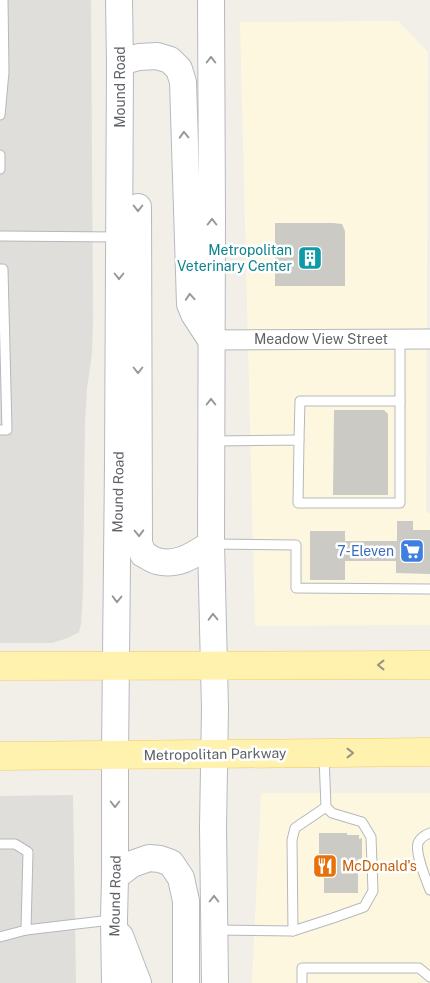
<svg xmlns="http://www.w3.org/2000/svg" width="430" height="983" font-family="'Public Sans',sans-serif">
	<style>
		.commercial { fill: #fef7e0 }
		.industrial { fill: #e0deda }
		.building { fill: #cccac5 }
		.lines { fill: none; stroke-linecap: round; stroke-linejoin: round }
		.service-casing { stroke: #b5b8bc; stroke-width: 11 }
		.minor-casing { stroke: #b5b8bc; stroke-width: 21 }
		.secondary-casing { stroke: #b6babf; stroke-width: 28 }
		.primary-casing { stroke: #f2c960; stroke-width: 29 }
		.service { stroke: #fff; stroke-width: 9 }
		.minor { stroke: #fff; stroke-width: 19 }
		.secondary { stroke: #fff; stroke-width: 26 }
		.primary { stroke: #fff2af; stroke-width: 28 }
		.oneway { stroke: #979a9d }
		.oneway2 { stroke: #979581 }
		.labels { text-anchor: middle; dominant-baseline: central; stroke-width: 5; stroke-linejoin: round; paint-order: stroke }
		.street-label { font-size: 14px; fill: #5f6368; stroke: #fff }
		.culture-label { font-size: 14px; fill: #0d838f; stroke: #fff; text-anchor: end }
		.shop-label { font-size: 14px; fill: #366cbe; stroke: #fff; text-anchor: end }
		.food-label { font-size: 14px; fill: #c56008; stroke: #fff; text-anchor: start }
	</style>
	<rect width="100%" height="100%" fill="#f1efe8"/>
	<g class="commercial">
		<polygon points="398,21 428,52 426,512 430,513 430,625 255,626 240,22"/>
		<polygon points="261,793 430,793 430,983 252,983"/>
	</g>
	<g class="industrial">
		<polygon points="0,0 91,0 93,316 92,353 87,389 85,421 83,593 81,624 79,632 68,638 52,643 0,643"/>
		<polygon points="73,795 76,983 0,983 0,796"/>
	</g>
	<g class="building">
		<polygon points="275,223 333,223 342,224 345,231 345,286 275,286"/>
		<polygon points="334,410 384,410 388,414 388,495 333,495"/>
		<polygon points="397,521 413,521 413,530 430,530 430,574 396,573 396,561 345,561 345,580 310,580 310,531 345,531 345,541 397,541"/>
		<polygon points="319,833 347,833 347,835 359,835 359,839 362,838 362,859 358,859 358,893 324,893 324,858 319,858"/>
	</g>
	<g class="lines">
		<defs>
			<g id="service">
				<polyline points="0,115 4,72 3,0"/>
				<polyline points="0,155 0,169"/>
				<polyline points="0,236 117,237"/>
				<polyline points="0,269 3,269 7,430 0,430"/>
				<polyline points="299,440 300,401 400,401"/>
				<polyline points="214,441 299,440 298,503 400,503 400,339"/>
				<polyline points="214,544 296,545 296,588 430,589"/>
				<path d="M430 833C425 835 420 838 418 843 415 854 426 879 430 890"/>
				<polyline points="0,844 15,844 28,852 26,930"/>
				<polyline points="217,930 293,931 333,918 364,907 373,891 371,837 362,822 332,813 326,807 324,757"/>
				<polyline points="293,931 292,840 295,828 326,807"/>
				<polyline points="0,937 26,930 111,920"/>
				<polyline points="302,983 302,968 419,968 430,977"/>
			</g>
			<polyline id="minor" points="211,340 430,339"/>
			<g id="secondary">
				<polyline points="211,0 212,218 211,544 215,709 213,828 215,983"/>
				<polyline points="120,62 139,57 157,56 170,60 179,69 183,82 190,304 194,314 211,340"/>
				<path d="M138 207 139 543 143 554C148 556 152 560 157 561 178 567 195 554 211 544"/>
				<polyline points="115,877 132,864 149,858 160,859 171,863 181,878 186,901 186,983"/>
				<polyline points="120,936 138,983"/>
				<polyline points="115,983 114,919 115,877 115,755 118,465 120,62 119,0"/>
			</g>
			<g id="primary">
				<polyline points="0,666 430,665"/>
				<polyline points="0,756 430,752"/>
			</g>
		</defs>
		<use href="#service" class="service-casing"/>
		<use href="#minor" class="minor-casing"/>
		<use href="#secondary" class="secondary-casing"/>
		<use href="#primary" class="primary-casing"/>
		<use href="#service" class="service"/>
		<use href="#minor" class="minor"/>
		<use href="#secondary" class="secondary"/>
		<use href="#primary" class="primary"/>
	</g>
	<defs><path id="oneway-chevron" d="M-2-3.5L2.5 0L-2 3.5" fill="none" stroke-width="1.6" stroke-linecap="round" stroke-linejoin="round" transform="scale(1.25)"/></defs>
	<g class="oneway">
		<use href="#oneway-chevron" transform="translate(211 60) rotate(-90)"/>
		<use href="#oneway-chevron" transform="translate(184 135) rotate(-92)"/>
		<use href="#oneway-chevron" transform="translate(138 208) rotate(90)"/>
		<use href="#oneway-chevron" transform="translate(212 222) rotate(-90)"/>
		<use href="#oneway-chevron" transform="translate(119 276) rotate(90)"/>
		<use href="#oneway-chevron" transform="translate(190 297) rotate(-94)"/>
		<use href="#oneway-chevron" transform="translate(138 370) rotate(90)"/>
		<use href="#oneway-chevron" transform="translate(211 402) rotate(-90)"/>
		<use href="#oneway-chevron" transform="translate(139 533) rotate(88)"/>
		<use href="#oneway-chevron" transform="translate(117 599) rotate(91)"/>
		<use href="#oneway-chevron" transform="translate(213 617) rotate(-91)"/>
		<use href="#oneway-chevron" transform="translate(115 804) rotate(90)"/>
		<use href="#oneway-chevron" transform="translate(214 899) rotate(-90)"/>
	</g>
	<g class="oneway2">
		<use href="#oneway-chevron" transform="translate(381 665) rotate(180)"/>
		<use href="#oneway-chevron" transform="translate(350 753)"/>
	</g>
	<defs>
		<symbol id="building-square" viewBox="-11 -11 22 22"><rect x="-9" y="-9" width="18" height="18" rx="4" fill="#0f9aa8" stroke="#fff"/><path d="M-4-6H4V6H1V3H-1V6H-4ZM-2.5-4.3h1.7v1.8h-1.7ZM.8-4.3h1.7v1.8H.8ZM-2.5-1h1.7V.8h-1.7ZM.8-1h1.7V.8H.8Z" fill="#fff"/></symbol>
		<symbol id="supermarket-square" viewBox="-11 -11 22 22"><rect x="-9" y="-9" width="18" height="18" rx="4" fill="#3f7fe0" stroke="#fff"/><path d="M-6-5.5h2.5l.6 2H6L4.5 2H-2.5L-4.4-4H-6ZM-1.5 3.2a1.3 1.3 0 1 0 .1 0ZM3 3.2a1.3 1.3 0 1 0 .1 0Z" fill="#fff"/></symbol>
		<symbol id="restaurant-square" viewBox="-11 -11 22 22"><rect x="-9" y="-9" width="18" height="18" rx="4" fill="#e8710a" stroke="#fff"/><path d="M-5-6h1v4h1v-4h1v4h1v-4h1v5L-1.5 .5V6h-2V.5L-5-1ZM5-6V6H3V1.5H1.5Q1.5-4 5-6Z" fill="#fff"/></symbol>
	</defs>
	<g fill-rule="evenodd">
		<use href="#building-square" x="296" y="244" width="28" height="28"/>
		<use href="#supermarket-square" x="398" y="537" width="28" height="28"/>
		<use href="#restaurant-square" x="311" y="852" width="28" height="28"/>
	</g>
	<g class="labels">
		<g class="street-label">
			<text transform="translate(120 87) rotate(-90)">Mound Road</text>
			<text x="321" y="339">Meadow View Street</text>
			<text transform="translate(118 492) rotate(-89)">Mound Road</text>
			<text transform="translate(215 754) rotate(-1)">Metropolitan Parkway</text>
			<text transform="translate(115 896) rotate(-89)">Mound Road</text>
		</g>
		<g class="culture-label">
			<text x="292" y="250">Metropolitan<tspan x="292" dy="16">Veterinary Center</tspan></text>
		</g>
		<g class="shop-label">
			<text x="394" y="551">7-Eleven</text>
		</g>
		<g class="food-label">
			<text x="342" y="866">McDonald's</text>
		</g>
	</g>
</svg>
